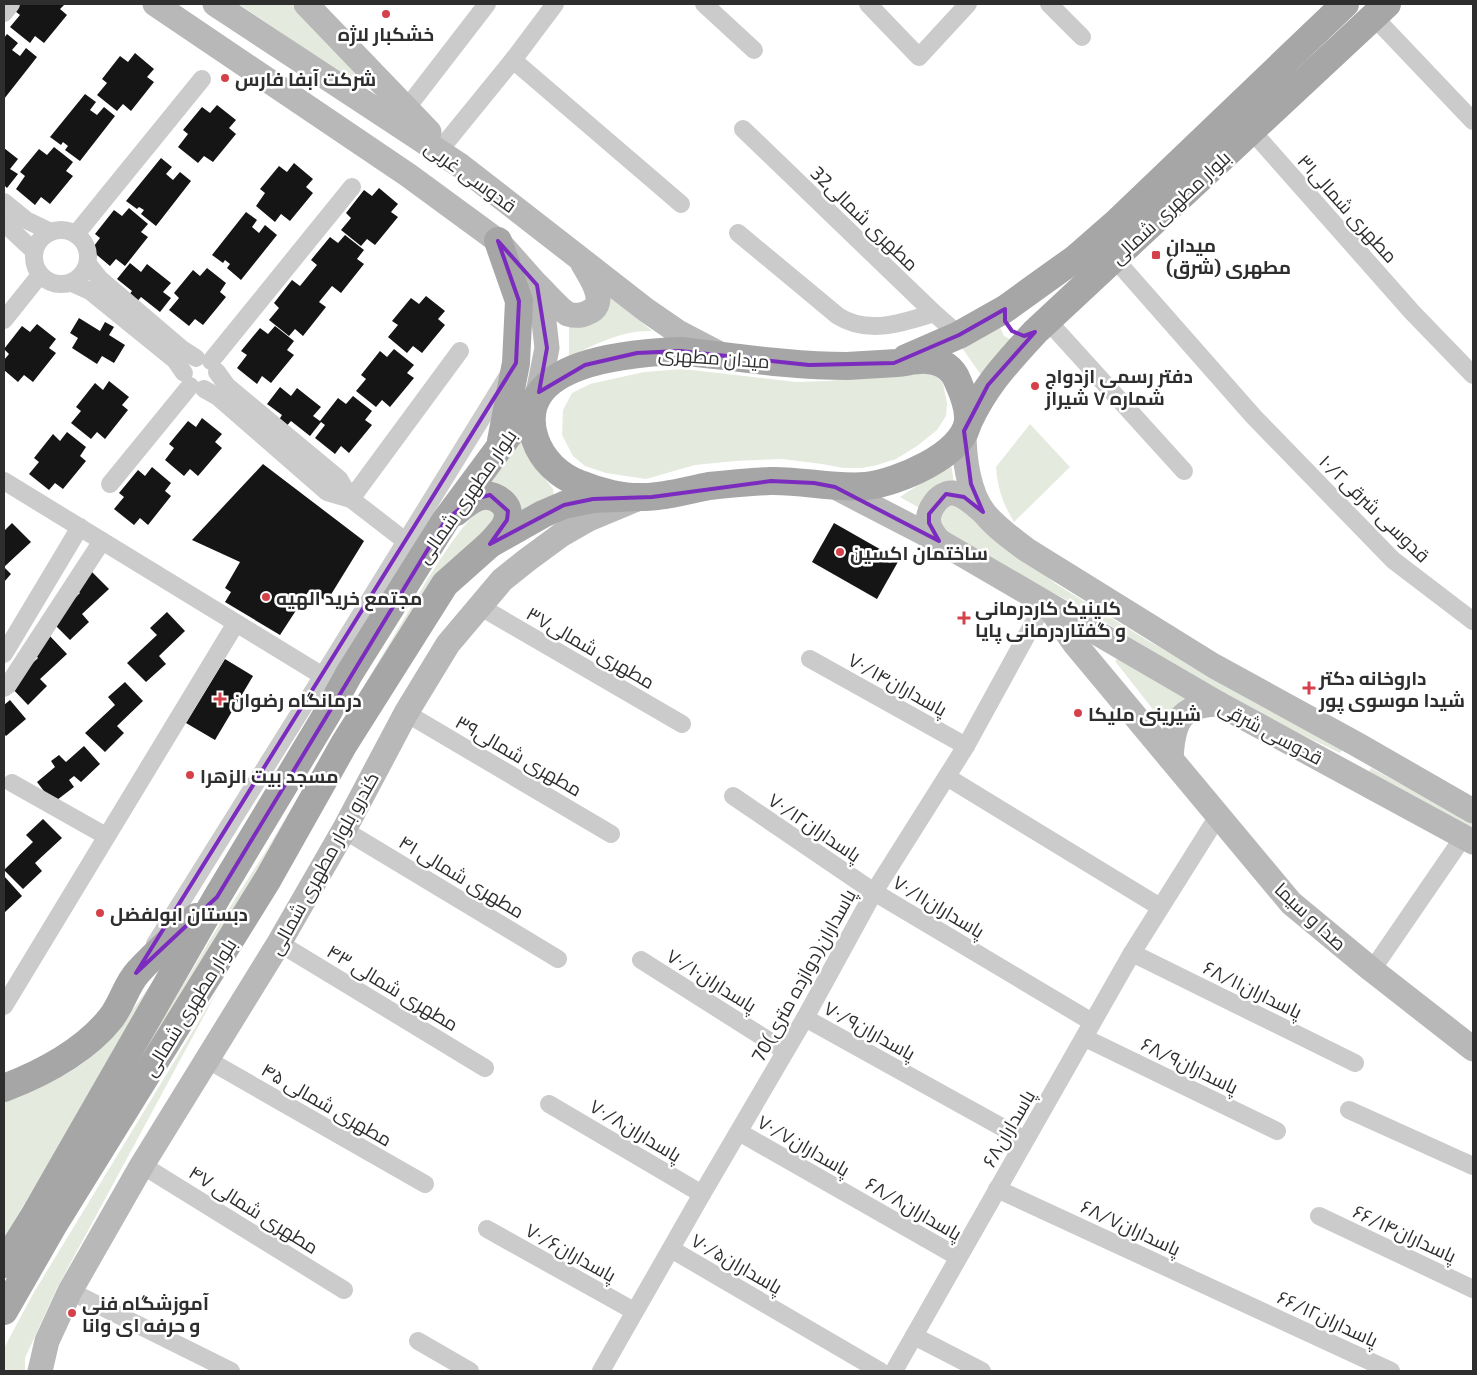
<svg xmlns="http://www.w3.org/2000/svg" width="1477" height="1375" font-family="'Exo 2',Cairo,sans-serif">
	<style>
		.green { fill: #e4eadd }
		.building { fill: #151515 }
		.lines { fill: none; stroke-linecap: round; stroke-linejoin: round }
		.street { stroke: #cbcbcb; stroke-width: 18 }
		.secondary { stroke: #b8b8b8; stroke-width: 25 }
		.primary { stroke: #a6a6a6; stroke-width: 28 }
		.marked { fill: none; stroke: #7b2cbf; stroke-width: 4; stroke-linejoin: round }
		.poi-dot { fill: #d44148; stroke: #fff; stroke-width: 2 }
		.labels { text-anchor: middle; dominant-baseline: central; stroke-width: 5; stroke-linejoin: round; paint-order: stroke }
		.poi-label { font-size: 19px; font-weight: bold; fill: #2e2e2e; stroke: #fff; text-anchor: start }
		.street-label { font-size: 19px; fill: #2e2e2e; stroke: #fff }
	</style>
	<rect width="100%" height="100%" fill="#fff"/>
	<g class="green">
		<polygon points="239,4 291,4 368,85 350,79"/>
		<path d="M610 297 652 331C623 330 594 344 569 358V325C596 330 603 321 610 297Z"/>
		<polygon points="998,323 1004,336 1014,341 981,375 960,345"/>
		<polygon points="683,369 796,382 829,381 915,371 936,376 943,383 947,403 946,416 937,430 917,446 896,459 877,465 862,468 844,468 822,464 782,459 735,461 695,465 646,479 606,473 585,466 573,456 562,435 563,410 572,393 590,384 644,372"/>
		<path d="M1030 424 1070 467 1014 522C1002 502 998 489 996 467Z"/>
		<polygon points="520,440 535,466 553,489 554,495 524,514 514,499 485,486"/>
		<polygon points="951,464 954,483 923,510 900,497"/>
		<polygon points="951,499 1056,584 1145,639 1343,749 1340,753 1247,708 1073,603 974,552 940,531 941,504"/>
		<path d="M487 506 500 511 68 1177 228 910 266 851 427 580C441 559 465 517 487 506Z"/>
		<polygon points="1118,658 1188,699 1166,726 1115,661"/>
		<polygon points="1371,768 1473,823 1473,830 1369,772"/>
		<path d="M173 955 4 1238V1100C34 1089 67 1078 92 1056 124 1028 146 988 173 955Z"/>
		<polygon points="219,988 57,1288 25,1358 25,1371 4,1371 4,1348 33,1294"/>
	</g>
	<g class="building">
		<polygon points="20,4 65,4 60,9 67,15 44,43 35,36 30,43 10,27 20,15 15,11"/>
		<polygon points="7,34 18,43 12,50 20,56 26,48 37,57 4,99 4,38"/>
		<polygon points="135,53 154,69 147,77 154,82 131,111 123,104 117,111 97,95 107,83 102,79 120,56 128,62"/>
		<polygon points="85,94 96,102 90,110 97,115 104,107 115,116 80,161 65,150 68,146 63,142 61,145 50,137"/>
		<polygon points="217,105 236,120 229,128 236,134 213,162 204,156 198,163 178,147 188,134 183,130 202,107 210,113"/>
		<polygon points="54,147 73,162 66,171 73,176 50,204 41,197 35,205 16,189 25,176 20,172 39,149 47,155"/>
		<polygon points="4,148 18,159 10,169 18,174 7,188 4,185"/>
		<polygon points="161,158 172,167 166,174 173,180 180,172 191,181 156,226 141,214 144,210 139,207 137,209 126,201"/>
		<polygon points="294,163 313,179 306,187 313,193 290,221 281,214 275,222 256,206 265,193 260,189 279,166 287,172"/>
		<polygon points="379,188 398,204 391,212 398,217 375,245 367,239 361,246 341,230 351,218 346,213 364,190 372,196"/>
		<polygon points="129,208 148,224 141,232 148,237 125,266 116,259 110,266 91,250 100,238 95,234 114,210 122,216"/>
		<polygon points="246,212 257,220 252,227 259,233 265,225 277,235 241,280 227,268 230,264 225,260 223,263 212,255"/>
		<polygon points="345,235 364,250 357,259 364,264 341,293 332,286 319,302 326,307 303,336 295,329 289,336 269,320 279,308 274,303 292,280 300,286 317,265 311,260 330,237 338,243"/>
		<polygon points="130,263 141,272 147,264 171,283 163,292 171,298 160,312 141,297 134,305 126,299 132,291 117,279"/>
		<polygon points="207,268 226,283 220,292 226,297 203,325 195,319 189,326 169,310 179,298 174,293 193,270 200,276"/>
		<polygon points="426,296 445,311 438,319 445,325 422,353 413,346 407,353 388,337 398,325 392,321 411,298 419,304"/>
		<polygon points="79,318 100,331 105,322 114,327 109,335 125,345 114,363 102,356 97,364 72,348 78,338 70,333"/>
		<polygon points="37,324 56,339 49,348 56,353 33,382 24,375 18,382 4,370 4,360 9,354 4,349 22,326 30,332"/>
		<polygon points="275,326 294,341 287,350 294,355 271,383 262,376 257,384 237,368 247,355 241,351 260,328 268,334"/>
		<polygon points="394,349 414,365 407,373 414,378 390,407 382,400 376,407 356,391 366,379 361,375 380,351 387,357"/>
		<polygon points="109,381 129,397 122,405 128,410 105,439 97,432 91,439 71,423 81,411 76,407 95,383 103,390"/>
		<polygon points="280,387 291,396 297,388 321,407 313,416 320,421 338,398 346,404 353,396 372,411 365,420 372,425 349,453 341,446 335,454 315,438 325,425 321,422 310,436 291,421 284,429 277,423 282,415 267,404"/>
		<polygon points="202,418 222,434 215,442 222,448 198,476 190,469 184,476 165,460 174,448 169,444 188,421 196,427"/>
		<polygon points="67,432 86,447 80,456 86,461 63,489 55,483 49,490 29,474 39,462 34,458 53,434 60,441"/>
		<polygon points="263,464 364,541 327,601 308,592 280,635 225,602 231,592 225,588 240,562 192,540"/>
		<polygon points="152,467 171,483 165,491 171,496 148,525 140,518 134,525 114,509 124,497 119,493 138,470 145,476"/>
		<polygon points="12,523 31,542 4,567 11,574 4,582 4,531"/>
		<polygon points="834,523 899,560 877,599 812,562"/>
		<polygon points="90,570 109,589 82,614 89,622 70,640 51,621 80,593 73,586"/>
		<polygon points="167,612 185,631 159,656 166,664 146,682 127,663 157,635 150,628"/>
		<polygon points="48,634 67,654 40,679 47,686 28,705 9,685 38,658 31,650"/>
		<polygon points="225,659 253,676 215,740 186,723"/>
		<polygon points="125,682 143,701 117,726 124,733 105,752 85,733 115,705 108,697"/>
		<polygon points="10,700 26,719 6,736 4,734 4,705"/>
		<polygon points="84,746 100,764 81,782 74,776 69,780 74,787 53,803 37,782 55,767 51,761 59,755 66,762"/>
		<polygon points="43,819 62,838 35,863 42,871 23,889 4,870 33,842 26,835"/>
		<polygon points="4,876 22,896 4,913"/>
	</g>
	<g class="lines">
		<g class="street">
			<polyline points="704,4 754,50"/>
			<polyline points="868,4 919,57 968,4"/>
			<polyline points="1049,4 1082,37"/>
			<polyline points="4,13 11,4"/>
			<polyline points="1374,17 1473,121"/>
			<polyline points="513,60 681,204"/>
			<polyline points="406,109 487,4"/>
			<polyline points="743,129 934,313 959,335"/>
			<polyline points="1252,131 1412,312 1473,375"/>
			<polyline points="443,146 513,60 555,4"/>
			<polyline points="4,202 26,220 51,232"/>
			<polyline points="4,223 34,251"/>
			<circle cx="61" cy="257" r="27"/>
			<path d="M738 233 838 316C868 335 902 323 934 313"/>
			<polyline points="76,234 202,79"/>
			<polyline points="1114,258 1254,417 1393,560 1473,621"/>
			<polyline points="88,264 100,279 182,349 196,358"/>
			<polyline points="72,283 90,291 175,360 184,373"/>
			<polyline points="4,320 40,275"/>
			<polyline points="1047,320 1184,471"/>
			<polyline points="211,361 352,187"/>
			<polyline points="217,372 227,386 339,479 351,499 413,547"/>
			<polyline points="204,389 218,397 327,492 351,499"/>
			<polyline points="4,481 331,681"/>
			<polyline points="110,484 190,386"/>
			<polyline points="351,499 460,351"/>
			<polyline points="479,606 682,724"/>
			<polyline points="4,654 80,527"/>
			<polyline points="810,659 966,746"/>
			<polyline points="4,688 8,685 102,541"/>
			<polyline points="406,713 611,834"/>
			<polyline points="947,777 1160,907"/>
			<polyline points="12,783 106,836"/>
			<polyline points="733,796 874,892 1092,1022"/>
			<polyline points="344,830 558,959"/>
			<polyline points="279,943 485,1068"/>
			<polyline points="155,944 332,661 509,374"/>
			<polyline points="1132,953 1355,1063"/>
			<polyline points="641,960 785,1051"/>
			<polyline points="1372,970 1464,836"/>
			<polyline points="4,1006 236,623"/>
			<polyline points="805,1018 1025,1140"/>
			<polyline points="1085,1038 1277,1131"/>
			<polyline points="208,1060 425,1184"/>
			<polyline points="549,1104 702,1194"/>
			<polyline points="1349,1110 1473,1166"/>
			<polyline points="739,1132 958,1257"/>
			<polyline points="142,1165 344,1290"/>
			<polyline points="997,1189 1391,1371"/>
			<polyline points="1319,1216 1473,1289"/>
			<polyline points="487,1229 634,1311"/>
			<polyline points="671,1249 880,1371"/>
			<polyline points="70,1291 231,1371"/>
			<polyline points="914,1336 982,1371"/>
			<polyline points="418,1341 470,1371"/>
			<polyline points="601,1371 702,1194 805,1018 874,892 966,746 1045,602"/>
			<polyline points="894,1371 1132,953 1218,816"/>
		</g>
		<g class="secondary">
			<polyline points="155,4 408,175 498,241 537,285 542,304 547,348 539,388 534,401"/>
			<polyline points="215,4 461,166 646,310 678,332 720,354"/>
			<polyline points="306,4 429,132"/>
			<path d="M537 285C545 292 560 310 568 314 575 316 581 316 587 313 610 304 591 278 583 264"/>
			<path d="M964 431C964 457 968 493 985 514 997 528 1012 539 1027 550L1214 666 1358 745 1473 811"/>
			<polyline points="835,487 939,541 1219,704 1473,842"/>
			<path d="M939 541C935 536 930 530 929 524 926 511 939 492 953 493 964 494 975 505 983 512"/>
			<polyline points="1051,610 1075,644 1291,903 1372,970 1473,1049"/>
			<path d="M1171 759C1173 723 1179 705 1219 704"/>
			<polyline points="40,1371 47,1341 70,1291 142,1165 279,943 344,830 406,713 448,644 502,580 527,560 561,535 589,519 637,499"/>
		</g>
		<g class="primary">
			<polyline points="498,241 519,301 516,363 501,441"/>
			<path d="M680 351C735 357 791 366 847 366 863 365 881 364 897 363 907 362 918 359 927 360 942 361 953 368 958 382 963 393 969 408 968 421 964 455 896 483 866 486 834 489 802 480 770 481 750 482 729 484 709 486 688 490 666 497 644 497 624 498 599 492 580 484 559 476 542 460 535 439 510 361 631 353 680 351Z"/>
			<polyline points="906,358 959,335 1005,309 1076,258 1116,223 1345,4"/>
			<path d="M968 423C986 384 1007 363 1035 332L1387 4"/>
			<path d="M456 512C470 500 486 487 503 503 508 508 509 514 507 521 505 529 496 537 491 543"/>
			<path d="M4 1088C43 1073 84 1052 111 1018 122 1004 126 985 138 972 155 953 176 935 196 917"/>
			<polyline points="4,1264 34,1216 217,897 327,714 349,674 445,521 534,401"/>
			<polyline points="4,1311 54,1224 268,879 344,744 445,584 490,544 543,514 564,505 593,499 641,497"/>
		</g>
	</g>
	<path class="marked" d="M498 241 537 285 547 348 539 392 585 365 637 353 680 351 809 365 894 363 959 335 1005 309V321L1012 331 1024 336 1035 332 988 385 964 431 971 484 983 512 964 497 946 494 929 514V523L939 541 835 487 814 483 771 481 652 497 593 499 564 505 490 544 507 520 508 511 490 495 470 500 445 521 217 897 136 973 516 363 519 301Z"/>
	<g class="poi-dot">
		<circle cx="386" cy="14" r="5"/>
		<circle cx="225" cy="78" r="5"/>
		<rect x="1151" y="250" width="10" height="10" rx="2.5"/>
		<circle cx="1035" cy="386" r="5"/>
		<circle cx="840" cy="552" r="5"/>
		<circle cx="266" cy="597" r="5"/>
		<path d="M961.5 610.5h5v5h5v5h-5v5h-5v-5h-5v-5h5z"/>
		<path d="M1306.5 680.5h5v5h5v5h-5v5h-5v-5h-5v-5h5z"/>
		<path d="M217.5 691.5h5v5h5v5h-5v5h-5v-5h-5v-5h5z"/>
		<circle cx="1078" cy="713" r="5"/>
		<circle cx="190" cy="775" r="5"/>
		<circle cx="100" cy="913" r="5"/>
		<circle cx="72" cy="1313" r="5"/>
	</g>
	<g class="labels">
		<g class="poi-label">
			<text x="386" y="33" text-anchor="middle">خشکبار لاژه</text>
			<text x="235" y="78">شرکت آبفا فارس</text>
			<text x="1166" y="244">میدان<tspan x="1166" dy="22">مطهری (شرق)</tspan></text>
			<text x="1045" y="375">دفتر رسمی ازدواج<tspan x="1045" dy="22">شماره ۷ شیراز</tspan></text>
			<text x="850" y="552">ساختمان اکسین</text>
			<text x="276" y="597">مجتمع خرید الهیه</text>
			<text x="975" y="607">کلینیک کاردرمانی<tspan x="975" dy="22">و گفتاردرمانی پایا</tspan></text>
			<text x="1319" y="677">داروخانه دکتر<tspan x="1319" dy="22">شیدا موسوی پور</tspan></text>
			<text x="231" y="699">درمانگاه رضوان</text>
			<text x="1088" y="713">شیرینى ملیکا</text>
			<text x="200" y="775">مسجد بیت الزهرا</text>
			<text x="110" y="913">دبستان ابولفضل</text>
			<text x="82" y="1302">آموزشگاه فنی<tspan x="82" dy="22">و حرفه ای وانا</tspan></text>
		</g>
		<g class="street-label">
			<text transform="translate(471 176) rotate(36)">قدوسی غربی</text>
			<text transform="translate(1170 207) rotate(-43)">بلوار مطهرى شمالى</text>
			<text transform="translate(1348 208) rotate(48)">مطهرى شمالى۳۱</text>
			<text transform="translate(865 218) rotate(44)">32مطهرى شمالى</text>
			<text transform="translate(714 357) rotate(4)">میدان مطهری</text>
			<text transform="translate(466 496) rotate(-55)">بلوار مطهری شمالی</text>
			<text transform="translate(1375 508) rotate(44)">قدوسی شرقی۱۰/۲</text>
			<text transform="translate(591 647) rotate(30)">مطهرى شمالى۳۷</text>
			<text transform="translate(898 684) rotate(29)">پاسداران۷۰/۱۴</text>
			<text transform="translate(1271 732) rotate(28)">قدوسی شرقی</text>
			<text transform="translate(519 755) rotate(30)">مطهرى شمالى۳۹</text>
			<text transform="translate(815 827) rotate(34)">پاسداران۷۰/۱۲</text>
			<text transform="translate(323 863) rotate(-61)">کندرو بلوار مطهری شمالی</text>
			<text transform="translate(462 876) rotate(31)">۴۱ مطهرى شمالى</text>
			<text transform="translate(939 906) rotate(31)">پاسداران۷۰/۱۱</text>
			<text transform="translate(1311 916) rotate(43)">صدا و سیما</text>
			<text transform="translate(803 975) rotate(-61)">70پاسداران(دوازده متری)</text>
			<text transform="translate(712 980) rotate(32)">پاسداران۷۰/۱۰</text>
			<text transform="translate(393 987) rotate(31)">مطهرى شمالى ۴۳</text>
			<text transform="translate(1253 989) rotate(26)">پاسداران۶۸/۱۱</text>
			<text transform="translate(189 1007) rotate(-58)">بلوار مطهری شمالی</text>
			<text transform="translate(870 1030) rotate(29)">پاسداران۷۰/۹</text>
			<text transform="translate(1190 1065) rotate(26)">پاسداران۶۸/۹</text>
			<text transform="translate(327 1104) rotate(30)">مطهرى شمالى ۴۵</text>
			<text transform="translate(1008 1128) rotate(-60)">پاسداران۶۸</text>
			<text transform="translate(636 1130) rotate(31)">پاسداران۷۰/۸</text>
			<text transform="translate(804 1145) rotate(30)">پاسداران۷۰/۷</text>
			<text transform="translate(914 1208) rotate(30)">پاسداران۶۸/۸</text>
			<text transform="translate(254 1209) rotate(32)">مطهرى شمالى ۴۷</text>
			<text transform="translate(1131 1227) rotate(25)">پاسداران۶۸/۷</text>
			<text transform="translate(1405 1233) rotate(25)">پاسداران۶۶/۱۴</text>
			<text transform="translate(571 1252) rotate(29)">پاسداران۷۰/۶</text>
			<text transform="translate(737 1263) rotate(30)">پاسداران۷۰/۵</text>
			<text transform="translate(1328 1318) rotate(25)">پاسداران۶۶/۱۲</text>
		</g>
	</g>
	<rect width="1477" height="1375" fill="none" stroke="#2e2e2e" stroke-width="10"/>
</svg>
